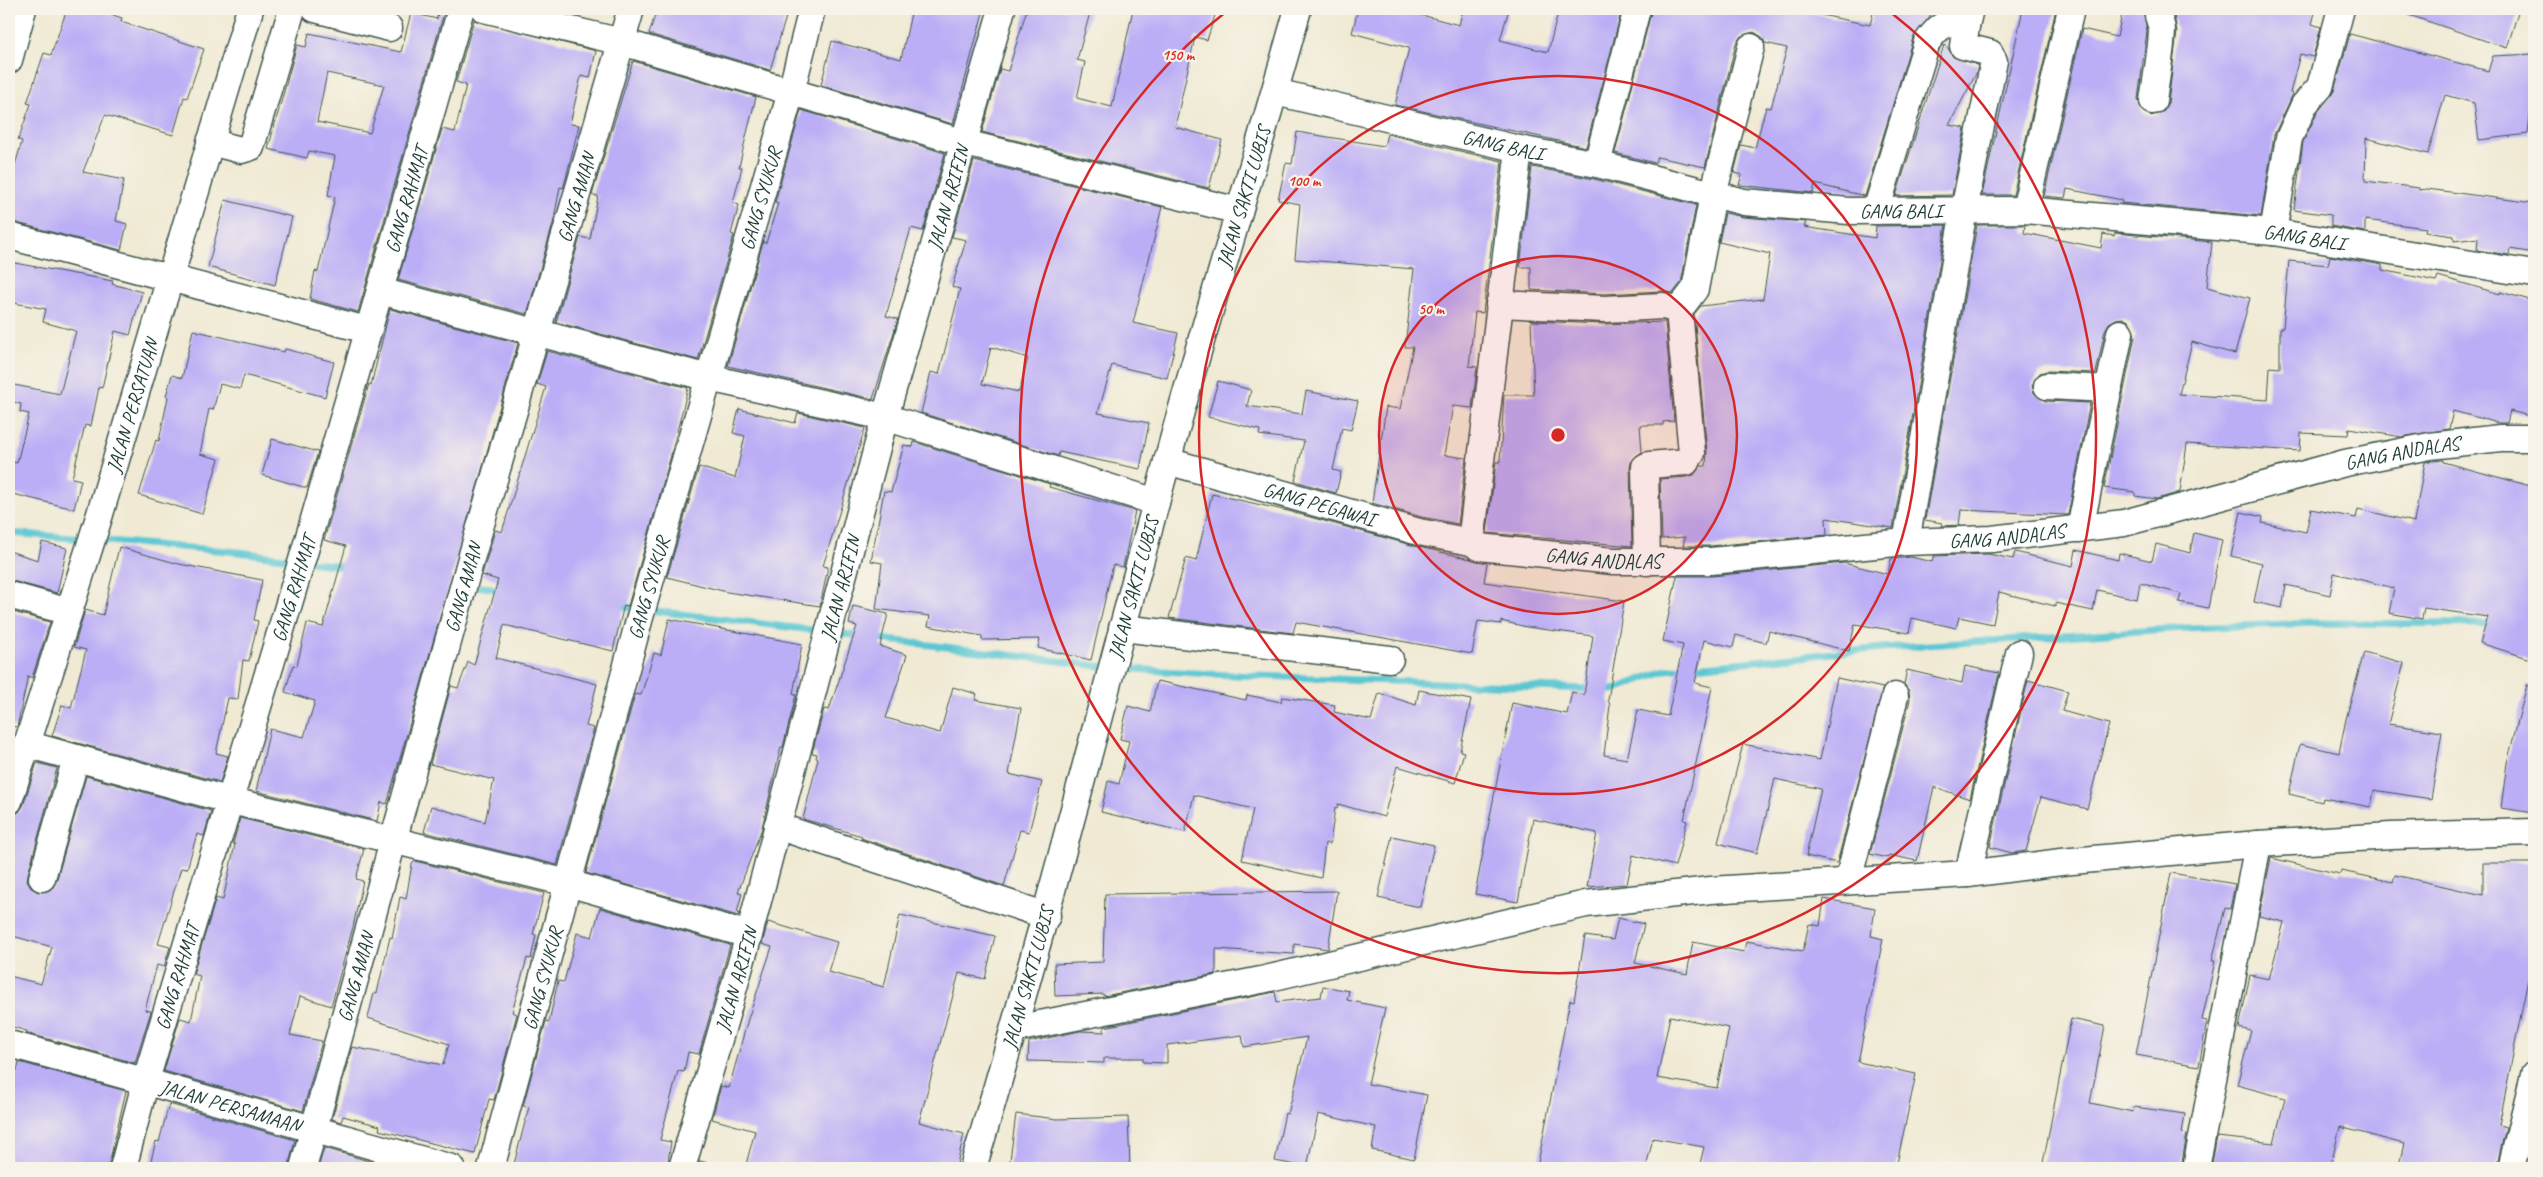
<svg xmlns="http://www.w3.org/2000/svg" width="2543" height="1177" font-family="Caveat,sans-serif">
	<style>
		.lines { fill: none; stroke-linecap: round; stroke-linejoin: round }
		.stream { stroke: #5bc7d3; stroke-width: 7 }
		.building { fill: #bbadf6; fill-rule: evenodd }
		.minor-casing { stroke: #3e574c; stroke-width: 29 }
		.minor { stroke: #fff; stroke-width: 26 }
		.ring { fill: none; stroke: #d62828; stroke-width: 2.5 }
		.labels { text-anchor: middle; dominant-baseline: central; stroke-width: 4.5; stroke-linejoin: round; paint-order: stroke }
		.street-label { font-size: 20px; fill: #1f3d34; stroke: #f7f3e8 }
		.centre { fill: #d62828; stroke: #f7f3e8; stroke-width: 2.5 }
		.ring-label { font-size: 15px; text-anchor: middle; font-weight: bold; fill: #d62828; stroke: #f7f3e8; stroke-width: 4.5; stroke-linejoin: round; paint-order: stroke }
	</style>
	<rect width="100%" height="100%" fill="#f7f3e8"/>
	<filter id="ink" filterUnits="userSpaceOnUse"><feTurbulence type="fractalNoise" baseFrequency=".02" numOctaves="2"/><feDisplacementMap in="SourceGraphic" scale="10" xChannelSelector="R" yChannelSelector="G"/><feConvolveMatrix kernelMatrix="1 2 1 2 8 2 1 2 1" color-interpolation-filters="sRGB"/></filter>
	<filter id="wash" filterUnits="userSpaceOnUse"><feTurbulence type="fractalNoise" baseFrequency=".0096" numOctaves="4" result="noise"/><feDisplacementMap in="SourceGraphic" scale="20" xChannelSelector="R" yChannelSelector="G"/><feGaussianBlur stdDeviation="1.12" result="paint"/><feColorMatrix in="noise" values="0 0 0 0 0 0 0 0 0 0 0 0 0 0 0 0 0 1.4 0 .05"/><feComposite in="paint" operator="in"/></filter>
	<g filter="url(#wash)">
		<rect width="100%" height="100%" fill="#f0ead4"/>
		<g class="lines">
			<g class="stream">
				<polyline points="9,533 86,539"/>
				<polyline points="96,540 239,552 297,560"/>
				<polyline points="308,562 349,567"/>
				<polyline points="468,585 505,590"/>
				<polyline points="615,606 862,636"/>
				<polyline points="873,638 1107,667"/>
				<polyline points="1118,668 1210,674 1613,690 1666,670 1883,648 2185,628 2315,623 2494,624"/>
			</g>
		</g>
		<g id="blocks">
			<g class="building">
				<polygon points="67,9 95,9 122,18 121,22 204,49 187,98 184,97 173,135 105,115 83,172 124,180 116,221 127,224 121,250 9,221 9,186 22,141 18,140 31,104 27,103 44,53 51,55"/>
				<path d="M438 9H445L358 312 310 299 315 271 318 272 335 197 328 195 335 156 309 151 307 158 268 149 297 45 306 47 309 33 401 52 411 13 437 19ZM327 73 384 85 370 133 317 122Z"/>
				<polygon points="657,9 786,9 784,16 786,17 770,70 649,34"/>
				<polygon points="912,9 984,9 953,124 821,85 832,41 901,59"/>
				<polygon points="1027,9 1091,9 1077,60 1085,62 1077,98 1112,107 1133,9 1217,9 1207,40 1195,37 1175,127 1222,140 1209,188 982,132 1000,69 1008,71"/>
				<polygon points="1358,9 1399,9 1459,25 1463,9 1509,9 1500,40 1548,52 1559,9 1622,9 1586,147 1395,105 1409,48 1352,33"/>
				<polygon points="1652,9 1803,9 1802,11 1870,25 1874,9 1932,9 1930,16 1913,38 1865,196 1815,184 1813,193 1739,185 1742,175 1734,173 1741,145 1755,148 1766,107 1771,108 1787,48 1765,43 1762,37 1754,32 1741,36 1736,43 1705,167 1657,157 1655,163 1615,153"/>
				<polygon points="2023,9 2056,9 2013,195 1982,195"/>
				<polygon points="2123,9 2143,9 2147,31 2138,99 2143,112 2151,116 2164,111 2168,103 2177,32 2173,9 2316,9 2312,24 2321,27 2313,57 2300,54 2290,93 2293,94 2274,135 2261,216 2121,203 2122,200 2067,189 2065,198 2044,196 2082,29 2117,37"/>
				<polygon points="2400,9 2519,9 2507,48 2400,12"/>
				<polygon points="474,20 596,51 590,78 581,76 570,124 579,125 566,178 563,188 560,187 553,224 527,314 398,280 442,129 455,132 466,85 456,82"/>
				<polygon points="2350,34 2488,71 2493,56 2534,54 2534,78 2528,134 2479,140 2474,103 2445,95 2428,154 2366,138 2365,181 2419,188 2419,190 2427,189 2534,203 2534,253 2510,249 2509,255 2477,250 2478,238 2454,241 2454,236 2425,232 2426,228 2365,220 2365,232 2331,226 2331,215 2294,210 2303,142 2317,113 2334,91"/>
				<polygon points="1944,45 1948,48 1953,57 1978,65 1976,74 1949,125 1965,128 1952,195 1896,196"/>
				<polygon points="633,61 756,97 744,145 739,167 742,167 733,203 739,205 731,234 734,235 698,360 556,322 580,237 590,239 598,196 592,195"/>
				<polygon points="801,110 945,153 923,231 911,228 886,316 898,319 873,399 728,366 763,242 766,243 778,203 775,202"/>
				<polygon points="1297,132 1384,146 1387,134 1502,161 1483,313 1475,312 1469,366 1477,367 1472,408 1453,406 1444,455 1466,458 1458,524 1422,517 1372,503 1386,407 1400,409 1413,347 1405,347 1414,269 1295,259 1300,204 1278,200 1286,163 1292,164"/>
				<path d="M974 161 1162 207 1133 323 1178 333 1167 378 1112 365 1098 413 1149 423 1140 469 1059 452 1058 456 921 413 931 372 939 374 960 289 952 287 966 240 952 237ZM991 347 1028 358 1019 392 982 384Z"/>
				<polygon points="1532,167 1594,179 1696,205 1681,283 1673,293 1662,291 1605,294 1531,290 1531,267 1520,267"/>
				<polygon points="225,200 292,217 275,285 208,267"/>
				<polygon points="1725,213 1743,217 1806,222 1804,227 1875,238 1876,226 1946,225 1893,528 1826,518 1827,535 1710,546 1683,546 1685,537 1662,539 1660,479 1688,477 1694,475 1701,466 1706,466 1707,452 1694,314 1701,306 1763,299 1770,254 1719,242"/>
				<polygon points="1977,225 2025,225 2024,233 2101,248 2103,234 2114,236 2115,233 2212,242 2207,287 2250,298 2235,354 2192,342 2179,394 2268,400 2270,367 2280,368 2280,328 2283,328 2289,261 2328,265 2330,256 2382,265 2382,270 2436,281 2438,276 2500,294 2500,292 2534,301 2534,417 2510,411 2507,423 2498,423 2453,411 2449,429 2401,437 2349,428 2348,435 2301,433 2300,451 2187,444 2180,492 2157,499 2135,496 2135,492 2104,488 2135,336 2130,322 2123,318 2116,319 2109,323 2105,330 2096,373 2047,371 2040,373 2032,385 2034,393 2046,401 2090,403 2068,515 1961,510 1959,525 1961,525 1941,526 1942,523 1925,520"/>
				<polygon points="9,262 113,281 112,284 142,292 130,335 115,331 102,388 99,387 91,426 85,425 72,478 81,480 74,509 9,493 9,461 17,463 29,414 20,412 21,404 9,401 9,384 60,394 76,331 43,322 46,309 9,302"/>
				<polygon points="390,309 518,343 387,804 381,802 377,821 256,791 270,729 304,737 315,701 285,692 293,665 297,666 307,623 323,627 346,546 324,540 369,384 371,385"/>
				<polygon points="1531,321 1604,324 1665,322 1674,421 1663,422 1663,425 1640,425 1642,452 1632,459 1630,467 1632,546 1487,533 1496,462 1500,462 1504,395 1534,395"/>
				<polygon points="193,330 284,352 285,349 334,362 325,397 244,375 240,389 220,384 213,410 209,409 200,454 219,459 202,514 139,495 156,440 159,441 168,397 166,396 172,375 182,378"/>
				<polygon points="547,351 688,388 670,459 628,606 624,605 613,651 504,625 496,658 597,684 586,726 594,728 557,865 424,832 431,806 485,822 494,780 430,764 451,686 458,688 468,662 474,665 498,580 482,575 495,530 502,532 546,387 537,384"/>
				<polygon points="1218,381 1251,390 1247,406 1302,414 1306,391 1358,401 1351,430 1342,428 1333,470 1341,472 1336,493 1295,481 1304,441 1259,435 1260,430 1208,417"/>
				<polygon points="739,409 795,423 798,413 865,428 823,566 828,567 820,606 727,592 667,577 699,467 735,478 745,436 733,433"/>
				<polygon points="272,439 318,452 307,488 262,475"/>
				<polygon points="914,442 1050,484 1049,487 1135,511 1123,567 1113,565 1091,660 1038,648 1040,639 982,640 982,636 928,626 930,616 876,609 882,563 871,561 884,491 891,492 904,445 913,447"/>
				<polygon points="2443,460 2443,462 2534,487 2534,660 2480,643 2488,617 2424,608 2422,619 2389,613 2394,588 2334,573 2330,595 2286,585 2282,608 2254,602 2262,563 2231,556 2241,512 2263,517 2262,523 2306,532 2311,509 2356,518 2358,509 2414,522 2425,462"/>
				<polygon points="1212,494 1288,511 1415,546 1487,563 1484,582 1624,601 1608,700 1610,705 1604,755 1627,759 1638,710 1668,716 1683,645 1663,641 1677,576 1712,576 1844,563 1888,574 1891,559 1911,557 1932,562 1934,556 1988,554 2013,559 2015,552 2073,566 2076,550 2118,560 2119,553 2152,561 2156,544 2190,553 2194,533 2222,540 2208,608 2179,602 2181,594 2140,583 2137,599 2097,590 2093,611 2055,603 2055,606 1999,592 1993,624 1959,617 1956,628 1912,618 1909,633 1855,624 1849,651 1769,631 1766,643 1736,635 1733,647 1704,640 1695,683 1712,687 1684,820 1687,821 1675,866 1633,855 1627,884 1587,887 1597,833 1533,819 1518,902 1475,894 1512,703 1567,714 1572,692 1584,695 1593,636 1527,627 1501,621 1501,624 1478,621 1472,654 1296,622 1293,633 1169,618 1186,558 1196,561"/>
				<polygon points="42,542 67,548 57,593 9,580 9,551 38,560"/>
				<polygon points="119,547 179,564 262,580 254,620 258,621 249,661 243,660 238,699 228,698 216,753 228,756 220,782 52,736 62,705 71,708 86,650 74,647 85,610 103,615"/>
				<polygon points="853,606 888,614 880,646 907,655 886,718 940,733 953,687 977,694 975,700 1021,708 1009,774 1042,782 1029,832 1020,830 1004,886 861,838 862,836 803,819 818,759 816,758 817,754 812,753 824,709 829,710 857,626 849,624"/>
				<polygon points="9,611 50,622 32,678 28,676 17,727 9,726"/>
				<polygon points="669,619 802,644 793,694 796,695 783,747 781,747 762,828 738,892 742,893 737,913 739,913 738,916 586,873 635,694 641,695 654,653 661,655"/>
				<polygon points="2364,652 2404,663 2388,724 2442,732 2431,799 2374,790 2371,807 2323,798 2322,802 2289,794 2300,744 2339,753 2346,719"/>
				<polygon points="1965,666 1999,673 1970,799 1934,787 1917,861 1889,855 1888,858 1870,854 1910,700 1909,691 1904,684 1907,670 1962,683"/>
				<polygon points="1837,678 1883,688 1837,863 1806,856 1821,789 1775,779 1757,853 1718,843 1743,744 1820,760"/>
				<polygon points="2028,680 2068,691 2062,711 2109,724 2087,809 2041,797 2026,851 2012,853 1990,847"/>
				<polygon points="1157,681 1246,700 1247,695 1281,702 1282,697 1335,705 1334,712 1371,720 1379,693 1416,705 1419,690 1471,700 1460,751 1464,752 1455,783 1397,766 1384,817 1338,804 1337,809 1335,808 1330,844 1325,843 1321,878 1242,860 1253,809 1194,795 1185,832 1101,812 1108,781 1119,784 1129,741 1120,739 1128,706 1150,712"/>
				<polygon points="2527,685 2534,686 2534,813 2501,808 2507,763"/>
				<polygon points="37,763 57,768 28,874 27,881 31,888 38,892 52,889 56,882 86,776 211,811 204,836 197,834 187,869 181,868 158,944 170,947 164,967 157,965 145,1010 151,1011 135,1063 26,1033 27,1031 9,1026 9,976 41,984 52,947 9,935 9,828 13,815 19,812 23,806"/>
				<polygon points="240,818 364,849 356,879 363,881 353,927 331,1006 300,996 290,1035 322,1041 303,1111 164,1071 180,1018 191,1021 200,976 193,974 216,898 223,900 235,844 233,844"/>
				<polygon points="1392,836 1434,845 1420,907 1378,898"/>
				<polygon points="2271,858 2340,874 2341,871 2393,882 2395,875 2483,895 2483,863 2534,863 2534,979 2528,979 2499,1125 2506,1127 2496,1168 2398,1168 2404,1144 2340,1127 2330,1168 2211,1168 2217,1137 2274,1143 2285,1098 2237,1085 2251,1031 2239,1028 2250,975 2269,979 2284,922 2259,916"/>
				<polygon points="415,861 544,893 533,934 536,935 531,959 527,958 512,1012 517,1014 494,1100 489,1099 475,1154 379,1130 380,1126 343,1116 341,1122 332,1119 352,1047 443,1065 449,1044 368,1018 374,993 377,993 390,937 392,938 400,897 406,899 412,864"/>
				<polygon points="2171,873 2235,884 2230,909 2225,908 2212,961 2215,961 2202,1020 2207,1021 2199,1066 2136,1055"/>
				<polygon points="1337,891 1328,949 1294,944 1294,954 1216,949 1216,974 1104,996 1103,994 1055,996 1054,964 1103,962 1105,894"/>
				<path d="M1824 899 1875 908 1871 936 1883 939 1858 1062 1916 1074 1896 1168H1699L1704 1147 1653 1138 1646 1168H1537L1570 1000 1574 1001 1585 936 1613 940 1618 918 1644 924 1635 963 1687 974 1693 942 1744 952 1746 941 1803 951 1809 924 1820 926ZM1670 1016 1729 1028 1717 1088 1657 1078Z"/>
				<polygon points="600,908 730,945 699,1054 688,1052 684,1072 678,1071 660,1140 671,1142 667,1168 513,1168 529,1107 523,1106 546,1021 549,1022 558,981 564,982 577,933 592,937"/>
				<polygon points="900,915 995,936 985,979 959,973 919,1122 964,1134 956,1168 745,1168 755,1131 712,1119 721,1086 729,1088 748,1019 772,947 762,944 768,922 837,942 828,972 884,987"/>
				<polygon points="1323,986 1349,991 1347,1000 1385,1008 1368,1084 1427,1095 1414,1159 1372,1150 1376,1127 1318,1114 1307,1167 1275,1161 1285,1113 1288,1114 1307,1037 1244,1047 1242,1035 1167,1045 1167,1063 1143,1062 1143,1058 1104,1058 1104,1063 1028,1061 1029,1042 1080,1031 1104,1032 1104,1027 1275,992 1277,1002 1321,997"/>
				<polygon points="2071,1019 2105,1026 2090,1103 2133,1112 2134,1107 2185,1114 2182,1133 2187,1134 2181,1168 2042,1168"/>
				<polygon points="19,1062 126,1091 108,1168 9,1168 9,1068 17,1071"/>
				<polygon points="169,1104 295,1140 288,1168 149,1168 156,1141 159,1142"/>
				<polygon points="1016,1114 1057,1119 1128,1117 1130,1168 1009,1168"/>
				<polygon points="324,1148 372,1162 371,1168 318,1168"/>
				<polygon points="700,1161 708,1163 707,1168 698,1168"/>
			</g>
		</g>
	</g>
	<g filter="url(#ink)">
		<use href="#blocks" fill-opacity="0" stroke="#3e574c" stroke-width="1"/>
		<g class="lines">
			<defs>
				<g id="minor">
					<polyline points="315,9 389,28"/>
					<polyline points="484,9 622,42 965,143 1239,211"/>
					<polyline points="9,60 23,9"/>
					<path id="s1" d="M1275 92 1519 149 1597 164 1744 202 1849 211 2025 210 2273 232 2534 274"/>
					<path d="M2153 101C2156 78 2161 54 2162 31 2162 22 2156 18 2158 9"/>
					<polyline points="210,142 241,150 251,147 292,9"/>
					<polyline points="1597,164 1637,9"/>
					<polyline points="2025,210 2071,9"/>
					<path d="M1876 211 1927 42C1939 26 1945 19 1966 26L1970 9"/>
					<polyline points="2273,232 2289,138 2304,105 2320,87 2341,9"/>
					<polyline points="9,236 367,330"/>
					<polyline points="380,291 709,378 885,417 1156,502"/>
					<polyline points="1499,304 1605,309 1663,306 1679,310"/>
					<polyline points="2047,386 2109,389"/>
					<path id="s2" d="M1167 461 1419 532 1471 542 1479 547 1613 561H1711L1906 542 1992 539 2124 523 2345 463 2430 446 2500 438H2534"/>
					<polyline points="2080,529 2120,333"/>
					<polyline points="1471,542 1519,149"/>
					<polyline points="1906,542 1964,210 1994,61 1990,53 1963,46 1966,26"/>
					<polyline points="1647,562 1645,467 1649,465 1686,462 1692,453 1679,310 1695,289 1713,195 1751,47"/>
					<polyline points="9,595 69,612"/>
					<polyline points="1122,628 1390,659"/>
					<polyline points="26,744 228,800 568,883 749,935"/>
					<path id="s3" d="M9 801 100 514 250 9"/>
					<polyline points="777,826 1047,916"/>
					<polyline points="1968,874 2019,653"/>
					<polyline points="42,878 76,758"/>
					<polyline points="1848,881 1895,696"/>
					<polyline points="1015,1029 1261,980 1586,904 1711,890 1968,874 2061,862 2258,844 2391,836 2534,832"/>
					<path id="s4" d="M9 1044C157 1083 304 1128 452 1168"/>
					<path id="s5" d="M123 1168 146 1080 308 540 461 9"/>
					<path id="s6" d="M303 1168 470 562 631 9"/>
					<path id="s7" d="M491 1168 640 617 791 92 812 9"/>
					<path id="s8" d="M682 1168 749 935 885 417 1002 9"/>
					<path id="s9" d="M973 1168C1043 934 1103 698 1167 462 1208 310 1256 160 1298 9"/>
					<polyline points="2196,1168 2258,844"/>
					<polyline points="2511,1168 2534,1075"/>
				</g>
			</defs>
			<use href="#minor" class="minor-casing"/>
			<use href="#minor" class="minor"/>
		</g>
	</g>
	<circle cx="1558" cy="435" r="179" fill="#d62828" fill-opacity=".12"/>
	<g class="ring">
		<circle cx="1558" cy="435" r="179"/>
		<circle cx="1558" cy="435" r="359"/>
		<path d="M1889 11A538 538 0 1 1 1227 11"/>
	</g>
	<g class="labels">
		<g class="street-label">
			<text stroke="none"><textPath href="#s1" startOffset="234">GANG BALI</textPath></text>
			<text stroke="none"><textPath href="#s6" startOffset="1008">GANG AMAN</textPath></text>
			<text stroke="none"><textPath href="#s7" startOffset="1006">GANG SYUKUR</textPath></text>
			<text stroke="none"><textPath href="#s8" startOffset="1006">JALAN ARIFIN</textPath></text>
			<text stroke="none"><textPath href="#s9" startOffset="1008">JALAN SAKTI LUBIS</textPath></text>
			<text stroke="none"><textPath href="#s5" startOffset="1009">GANG RAHMAT</textPath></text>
			<text stroke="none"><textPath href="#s1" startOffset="639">GANG BALI</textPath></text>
			<text stroke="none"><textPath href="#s1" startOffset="1044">GANG BALI</textPath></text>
			<text stroke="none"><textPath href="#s3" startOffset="414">JALAN PERSATUAN</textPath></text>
			<text stroke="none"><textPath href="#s2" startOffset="1259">GANG ANDALAS</textPath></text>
			<text stroke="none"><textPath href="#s2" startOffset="158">GANG PEGAWAI</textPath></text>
			<text stroke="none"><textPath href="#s2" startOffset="854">GANG ANDALAS</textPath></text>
			<text stroke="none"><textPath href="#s2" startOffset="449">GANG ANDALAS</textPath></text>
			<text stroke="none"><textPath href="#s6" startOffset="602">GANG AMAN</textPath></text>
			<text stroke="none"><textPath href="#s7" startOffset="601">GANG SYUKUR</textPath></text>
			<text stroke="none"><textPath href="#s8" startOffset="601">JALAN ARIFIN</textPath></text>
			<text stroke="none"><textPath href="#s9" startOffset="602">JALAN SAKTI LUBIS</textPath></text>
			<text stroke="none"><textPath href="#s5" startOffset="604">GANG RAHMAT</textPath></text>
			<text stroke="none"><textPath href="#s5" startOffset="199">GANG RAHMAT</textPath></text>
			<text stroke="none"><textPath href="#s6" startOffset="198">GANG AMAN</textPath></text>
			<text stroke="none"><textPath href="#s7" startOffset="196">GANG SYUKUR</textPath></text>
			<text stroke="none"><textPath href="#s8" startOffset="196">JALAN ARIFIN</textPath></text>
			<text stroke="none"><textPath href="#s9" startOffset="198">JALAN SAKTI LUBIS</textPath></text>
			<text stroke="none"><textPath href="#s4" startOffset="230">JALAN PERSAMAAN</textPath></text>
		</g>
	</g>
	<circle cx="1558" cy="435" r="8" class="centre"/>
	<g class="ring-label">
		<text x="1178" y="60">150 m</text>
		<text x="1304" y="186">100 m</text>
		<text x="1431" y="314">50 m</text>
	</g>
	<rect width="2543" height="1177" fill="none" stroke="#f7f3e8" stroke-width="30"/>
</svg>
